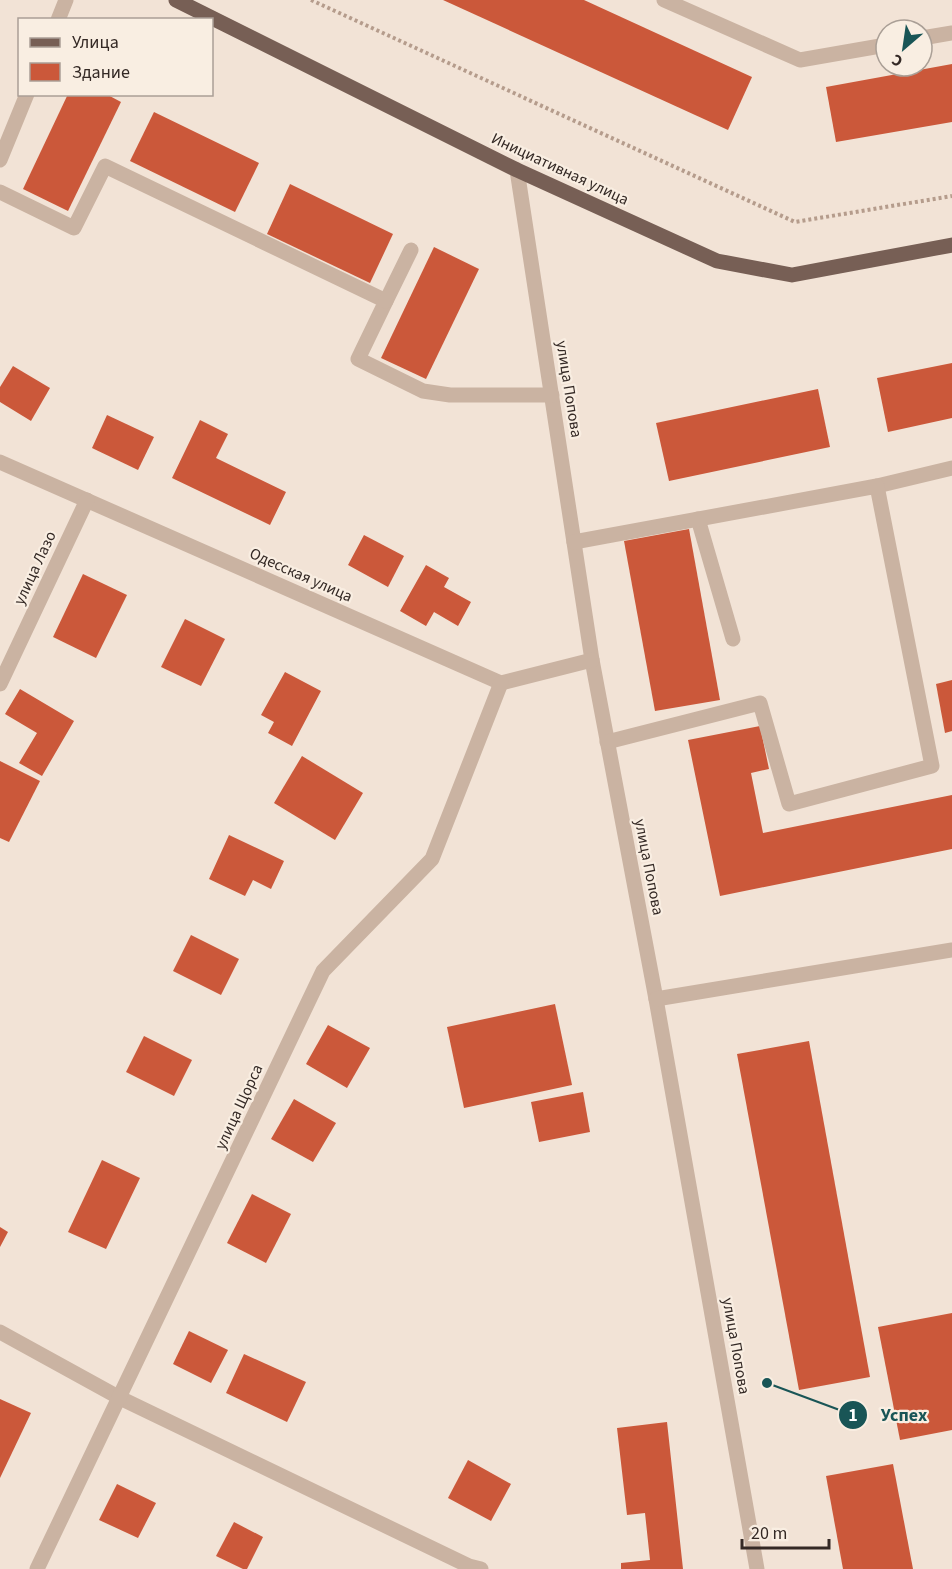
<svg xmlns="http://www.w3.org/2000/svg" width="952" height="1569" font-family="'Source Sans 3',sans-serif">
	<style>
		.building { fill: #cb583a }
		.lines { fill: none; stroke-linecap: round; stroke-linejoin: round }
		.path { stroke: #b59c8c; stroke-width: 4; stroke-dasharray: 3 3; stroke-linecap: butt }
		.minor { stroke: #cab3a2; stroke-width: 15 }
		.major { stroke: #775f55; stroke-width: 15 }
		.labels { text-anchor: middle; dominant-baseline: central; stroke-width: 4.5; stroke-linejoin: round; paint-order: stroke }
		.street-label { font-size: 16px; fill: #342925; stroke: #f9eee2 }
		.leader { fill: none; stroke: #195556; stroke-width: 2 }
		.callout-dot { fill: #195556; stroke: #f9eee2; stroke-width: 2 }
		.mark-label { font-size: 18px; text-anchor: middle; font-weight: bold; fill: #fff }
		.callout-label { font-size: 18px; text-anchor: middle; font-weight: bold; fill: #195556; stroke: #f9eee2; stroke-width: 4.5; stroke-linejoin: round; paint-order: stroke }
	</style>
	<rect width="100%" height="100%" fill="#f2e3d6"/>
	<g class="building">
		<polygon points="443,0 584,0 752,77 728,130"/>
		<polygon points="952,64 952,122 836,142 826,87"/>
		<polygon points="68,94 106,94 121,102 68,211 23,189"/>
		<polygon points="154,112 259,163 235,212 130,161"/>
		<polygon points="290,184 393,234 370,283 267,234"/>
		<polygon points="434,247 479,269 426,379 381,358"/>
		<polygon points="952,363 952,418 888,432 877,378"/>
		<polygon points="13,366 50,388 31,421 0,402 0,387"/>
		<polygon points="818,389 830,447 669,481 656,423"/>
		<polygon points="107,415 154,437 138,470 92,448"/>
		<polygon points="200,420 228,434 216,458 286,492 270,525 172,478"/>
		<polygon points="689,529 720,700 655,711 624,541"/>
		<polygon points="364,535 404,556 388,587 348,565"/>
		<polygon points="426,565 449,578 444,587 471,602 458,626 434,612 426,626 400,611"/>
		<polygon points="83,574 127,595 96,658 53,637"/>
		<polygon points="185,619 225,639 201,686 161,667"/>
		<polygon points="285,672 321,691 292,746 268,733 274,722 261,715"/>
		<polygon points="952,680 952,731 945,733 936,684"/>
		<polygon points="20,689 74,721 42,776 19,763 37,733 5,714"/>
		<polygon points="760,726 769,769 751,773 763,833 952,795 952,849 720,896 688,740"/>
		<polygon points="302,756 363,793 335,840 274,803"/>
		<polygon points="0,761 40,781 9,842 0,838"/>
		<polygon points="229,835 284,861 271,889 253,880 245,896 209,879"/>
		<polygon points="191,935 239,959 221,995 173,971"/>
		<polygon points="555,1004 572,1085 464,1108 447,1027"/>
		<polygon points="328,1025 370,1048 347,1088 306,1064"/>
		<polygon points="144,1036 192,1060 174,1096 126,1072"/>
		<polygon points="809,1041 870,1377 799,1390 737,1054"/>
		<polygon points="583,1092 590,1132 539,1142 531,1102"/>
		<polygon points="294,1099 336,1123 313,1162 271,1139"/>
		<polygon points="102,1160 140,1178 106,1249 68,1232"/>
		<polygon points="252,1194 291,1214 266,1263 227,1243"/>
		<polygon points="0,1227 8,1232 0,1247"/>
		<polygon points="952,1313 952,1430 900,1440 878,1327"/>
		<polygon points="189,1331 228,1350 211,1383 173,1364"/>
		<polygon points="244,1354 306,1382 287,1422 226,1393"/>
		<polygon points="0,1399 31,1413 0,1478"/>
		<polygon points="667,1422 683,1569 621,1569 621,1563 650,1560 645,1513 627,1515 617,1428"/>
		<polygon points="468,1460 511,1484 491,1521 448,1498"/>
		<polygon points="893,1464 913,1569 843,1569 826,1476"/>
		<polygon points="117,1484 156,1503 138,1538 99,1520"/>
		<polygon points="234,1522 263,1537 247,1569 243,1569 216,1556"/>
	</g>
	<g class="lines">
		<polyline class="path" points="311,0 795,222 952,196"/>
		<g class="minor">
			<polyline points="664,0 800,60 886,45"/>
			<polyline points="58,20 66,0"/>
			<polyline points="922,38 952,33"/>
			<polyline points="0,160 27,94"/>
			<polyline points="517,170 592,660 656,999 757,1569"/>
			<polyline points="0,192 74,228 105,166 386,301 358,359 423,391 450,395 552,395"/>
			<polyline points="386,301 411,250"/>
			<polyline points="0,462 501,683 592,660"/>
			<polyline points="877,486 952,468"/>
			<polyline points="698,519 733,639"/>
			<polyline points="574,542 877,486 932,766 789,804 760,703 607,742"/>
			<polyline points="0,684 87,500"/>
			<polyline points="656,999 952,950"/>
			<polyline points="0,1332 120,1398 469,1566 481,1569"/>
			<polyline points="37,1569 323,971 432,859 501,683"/>
		</g>
		<polyline class="major" points="176,0 517,170 717,261 792,275 952,245"/>
	</g>
	<g class="labels">
		<g class="street-label">
			<text transform="translate(560 169) rotate(25)">Инициативная улица</text>
			<text transform="translate(569 389) rotate(81)">улица Попова</text>
			<text transform="translate(35 568) rotate(-65)">улица Лазо</text>
			<text transform="translate(301 575) rotate(24)">Одесская улица</text>
			<text transform="translate(649 867) rotate(79)">улица Попова</text>
			<text transform="translate(239 1107) rotate(-65)">улица Щорса</text>
			<text transform="translate(736 1346) rotate(80)">улица Попова</text>
		</g>
	</g>
	<path class="leader" d="M767 1383L853 1415"/>
	<g class="callout-dot">
		<circle cx="767" cy="1383" r="6"/>
		<circle cx="853" cy="1415" r="15"/>
	</g>
	<g class="mark-label">
		<text x="853" y="1421">1</text>
	</g>
	<g class="callout-label">
		<text x="904" y="1421">Успех</text>
	</g>
	<rect x="18" y="18" width="195" height="78" fill="#f9eee2" stroke="#aa9f96" stroke-width="1.5"/>
	<rect x="30" y="38" width="30" height="9" fill="#775f55" stroke="#aa9f96" stroke-width="1.5"/>
	<text x="72" y="48" font-size="18" fill="#342925">Улица</text>
	<rect x="30" y="63" width="30" height="18" fill="#cb583a" stroke="#aa9f96" stroke-width="1.5"/>
	<text x="72" y="78" font-size="18" fill="#342925">Здание</text>
	<g transform="translate(904 48) rotate(209)"><circle r="28" fill="#f9eee2" stroke="#aa9f96" stroke-width="1.5"/>
	<path d="M0-4.5L10 22L0 15L-10 22Z" fill="#195556"/>
	<text y="-9" font-size="16" font-weight="bold" text-anchor="middle" fill="#342925">С</text>
	</g>
	<path d="M742 1539v9h87v-9" fill="none" stroke="#342925" stroke-width="3"/>
	<text x="751" y="1539" font-size="18" fill="#342925" stroke="#f9eee2" stroke-width="4.5" paint-order="stroke">20 m</text>
</svg>
